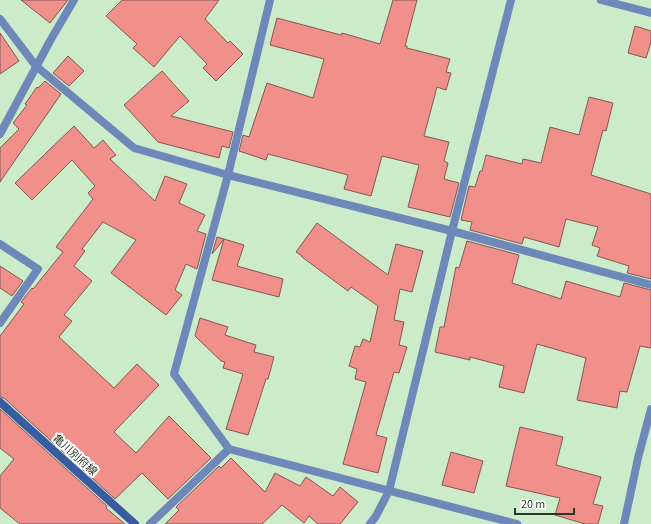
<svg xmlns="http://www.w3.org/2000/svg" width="651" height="524" font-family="'Source Sans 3','Noto Sans JP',sans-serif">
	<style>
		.building { fill: #f18f8a; stroke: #825755 }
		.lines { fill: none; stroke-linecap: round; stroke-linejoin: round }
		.minor { stroke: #6e88b9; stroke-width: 8 }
		.secondary { stroke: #395ba2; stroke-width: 8 }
		.labels { text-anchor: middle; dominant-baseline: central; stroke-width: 4; stroke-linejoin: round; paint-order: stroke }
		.street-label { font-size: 11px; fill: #2a3629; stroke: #fff }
	</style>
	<rect width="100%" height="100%" fill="#cbebc9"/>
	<g class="building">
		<polygon points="21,0 68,0 50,23"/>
		<polygon points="122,0 219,0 205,19 228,43 230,41 243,54 216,81 203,68 207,64 180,36 154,67 133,48 137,44 106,16"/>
		<polygon points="393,0 417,0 405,46 407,46 407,48 450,59 446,72 451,73 446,90 437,87 424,136 449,142 444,161 448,163 444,179 459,183 450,217 408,207 419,165 382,156 371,196 344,189 348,175 268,154 266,160 239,151 243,135 249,137 267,83 313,98 324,59 270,45 277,18 341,35 342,33 380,44"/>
		<polygon points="635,26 651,31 651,42 646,58 628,53"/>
		<polygon points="0,33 19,61 0,74"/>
		<polygon points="68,56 84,71 69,86 53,73"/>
		<polygon points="162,71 189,101 171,116 233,132 229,148 222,146 219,158 158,142 124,105"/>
		<polygon points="45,81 61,94 0,182 0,148 19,129 13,123 27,105 25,104 37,87 38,88"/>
		<polygon points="589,97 613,103 606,131 603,130 591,175 651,194 651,279 627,273 629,266 597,256 600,248 592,245 598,227 566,219 559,247 524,237 522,244 470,230 472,222 461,220 469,186 475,187 480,171 482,171 486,155 522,164 523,159 541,163 550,127 579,135"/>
		<polygon points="74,126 94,148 103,140 116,155 110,159 155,201 165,176 187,184 179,203 205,215 197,231 206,234 197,269 186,264 175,290 182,295 166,315 111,273 136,240 103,222 82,249 85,251 74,266 92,281 64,315 72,321 59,337 114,388 137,364 159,385 114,432 136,453 169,416 211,458 168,499 142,473 115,499 4,398 0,397 0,336 24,304 21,302 32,288 33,289 63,252 56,247 93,199 88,193 95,186 72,160 32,200 15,183"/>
		<polygon points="317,223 388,275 396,244 423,251 412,292 400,289 394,320 404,322 399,345 407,347 399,373 394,372 376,435 387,438 378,473 343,464 366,382 355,379 357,369 349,366 355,346 360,347 363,339 370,342 378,306 351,287 348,291 302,257 302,256 296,252"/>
		<polygon points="217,237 224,239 212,254"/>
		<polygon points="224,239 244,245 237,266 283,279 279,297 212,280"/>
		<polygon points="467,241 519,255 512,283 561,299 566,281 620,297 624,283 651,290 651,348 640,346 627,392 620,391 617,408 577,400 586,358 537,344 524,393 499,387 504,366 470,357 470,360 435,352 440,327 444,327 456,267 459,268"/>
		<polygon points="0,266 23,281 12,296 0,288"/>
		<polygon points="200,318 228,327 225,335 256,345 254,352 274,357 268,379 266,379 248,435 226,429 243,374 223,368 225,362 221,361 195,336"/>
		<polygon points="0,409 107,506 106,508 125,524 20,524 0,508 0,476 14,459 0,448"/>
		<polygon points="520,427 563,437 556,465 601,477 593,504 603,506 598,524 585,524 555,515 560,498 506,486"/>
		<polygon points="451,452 483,461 474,493 442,485"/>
		<polygon points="231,458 265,492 275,473 300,486 306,477 333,496 340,487 358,502 340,524 318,524 309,516 304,523 282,505 262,524 165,524 179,510 176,507 219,466 221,468"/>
	</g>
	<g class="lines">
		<g class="minor">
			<polyline points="270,0 228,175 174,374 229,449 517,524"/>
			<polyline points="601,0 651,13"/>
			<polyline points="0,19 36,66 134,148 228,175 452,231 651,285"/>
			<polyline points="0,134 50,41 74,0"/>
			<polyline points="0,244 38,269 0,323"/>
			<polyline points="150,524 229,449"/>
			<polyline points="370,524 376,516 389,491 452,231 511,0"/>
			<polyline points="624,524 638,458 651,409"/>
		</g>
		<polyline class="secondary" points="0,402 135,524"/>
	</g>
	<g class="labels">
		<g class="street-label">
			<text transform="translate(75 455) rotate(42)">亀川別府線</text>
		</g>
	</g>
	<path d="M515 508v6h59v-6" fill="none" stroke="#2a3629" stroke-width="2"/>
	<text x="521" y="508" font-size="12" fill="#2a3629" stroke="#ffffff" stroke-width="3" paint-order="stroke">20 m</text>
</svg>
